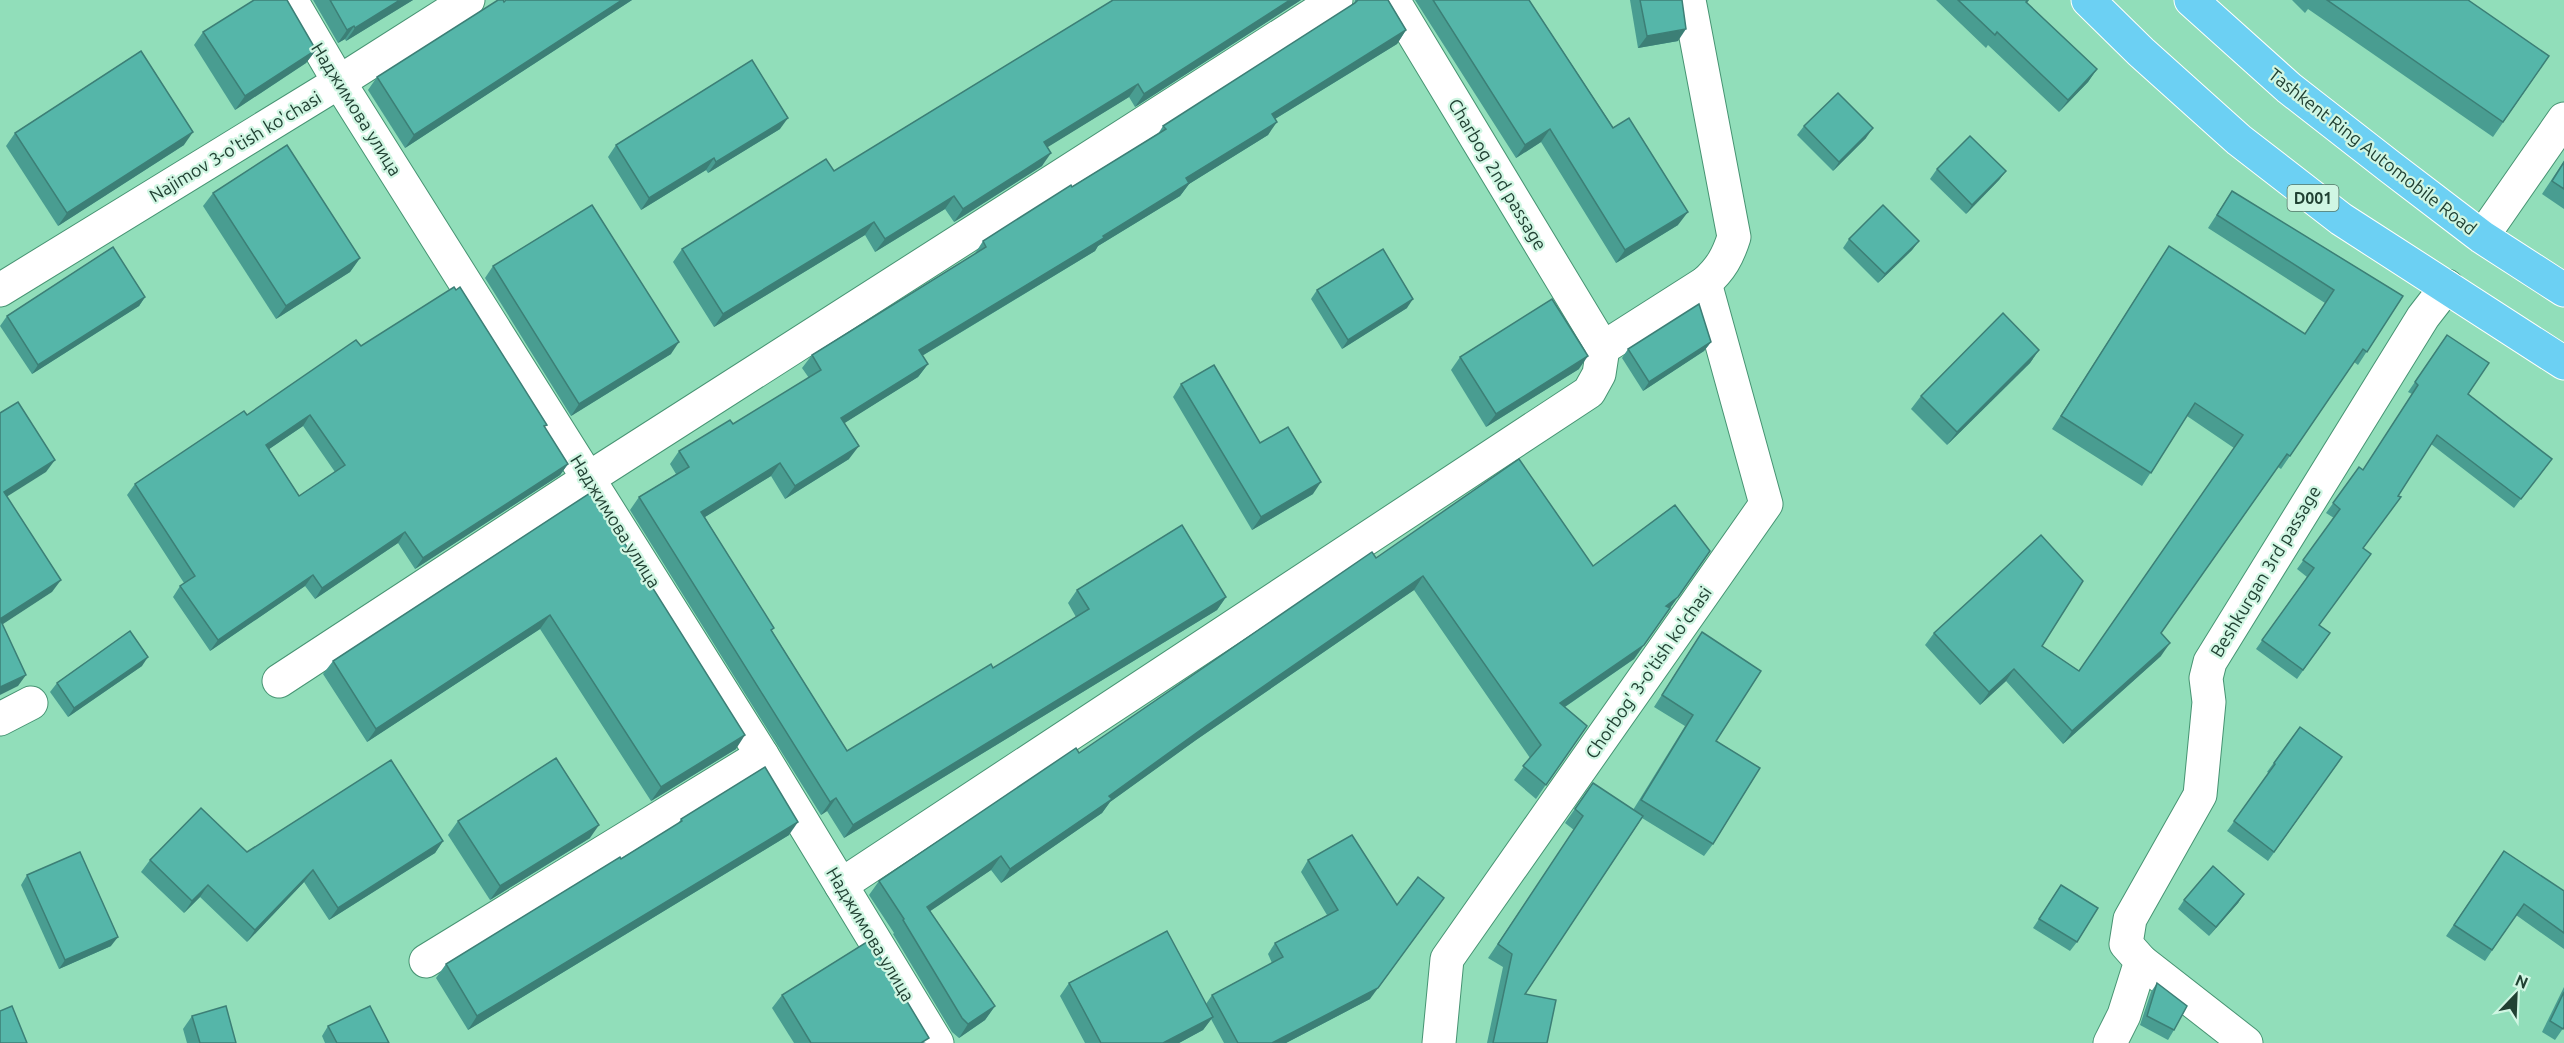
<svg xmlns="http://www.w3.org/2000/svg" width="2564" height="1043" font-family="Ubuntu,sans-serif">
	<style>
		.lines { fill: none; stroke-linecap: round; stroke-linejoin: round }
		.minor-casing { stroke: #479473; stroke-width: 35 }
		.highway-casing { stroke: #fff; stroke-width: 35 }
		.minor { stroke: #fff; stroke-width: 33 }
		.highway { stroke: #6cd0f3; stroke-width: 33 }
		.wall { fill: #499d91; fill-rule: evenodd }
		.shaded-wall { fill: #3c7f76 }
		.building { fill: #55b6a9; stroke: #3c7f76; stroke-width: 1.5; fill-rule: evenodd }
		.labels { text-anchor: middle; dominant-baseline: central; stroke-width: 4.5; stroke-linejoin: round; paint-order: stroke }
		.shield { fill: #d0f6e3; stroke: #567768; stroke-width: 1.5 }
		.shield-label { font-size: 16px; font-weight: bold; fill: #214133 }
		.street-label { font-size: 18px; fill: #214133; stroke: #d0f6e3 }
	</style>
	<rect width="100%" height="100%" fill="#91deba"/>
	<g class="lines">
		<defs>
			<g id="minor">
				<polyline points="291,0 339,82 762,755 937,1043"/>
				<polyline points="1393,0 1603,348"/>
				<polyline points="2482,237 2564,119"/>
				<polyline points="0,290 339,82 468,0"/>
				<polyline points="279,681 589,478 1336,0"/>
				<polyline points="0,719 31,703"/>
				<path d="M841 885 1589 392 1599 374 1603 348 1705 283C1721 269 1728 256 1734 237L1689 0"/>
				<polyline points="426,961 762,755"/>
				<polyline points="2141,961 2246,1043"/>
				<polyline points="1439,1043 1447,959 1766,504 1705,283"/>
				<polyline points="2110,1043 2124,1015 2141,961 2126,944 2130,919 2200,795 2209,702 2206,678 2210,662 2423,317 2447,286"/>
			</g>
			<g id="highway">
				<polyline points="2088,0 2141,52 2239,140 2341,219 2564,363"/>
				<polyline points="2191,0 2289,88 2389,166 2482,237 2564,290"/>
			</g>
		</defs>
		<use href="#minor" class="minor-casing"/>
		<use href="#highway" class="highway-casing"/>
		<use href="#minor" class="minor"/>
		<use href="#highway" class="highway"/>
	</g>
	<g class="wall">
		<polygon points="313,0 413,0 346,41 345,39 338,43"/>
		<polygon points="506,0 632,0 405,148 368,90 377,77"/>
		<polygon points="1113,0 1301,0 1135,107 1129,97 1047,147 1042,166 954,222 945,209 875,252 865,235 714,327 673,262 682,249 834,171"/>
		<polygon points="1355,0 1388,0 1406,30 1397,44 1275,119 1268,135 1189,184 1180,196 1098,246 1095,251 922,356 928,364 918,377 844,423 849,459 785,499 771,476 705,517 772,631 847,751 993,668 1076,617 1068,603 1077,590 1226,597 1217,610 844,838 827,811 821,815 630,510 639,497 676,474 670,464 679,451 733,424 809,378 802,368 812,355 974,255 983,241 1158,134 1163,126 1354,4"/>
		<polygon points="1415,0 1529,0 1678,225 1616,263 1541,142 1516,158"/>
		<polygon points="1630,0 1682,0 1678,41 1638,48"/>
		<polygon points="1936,0 2029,0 2027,3 2097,69 2088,82 2059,112 1988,45 1986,48"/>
		<polygon points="2292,0 2468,0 2549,56 2493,137 2308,9 2305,13"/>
		<polygon points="203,32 316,50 306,63 235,110 194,45"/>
		<polygon points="1804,126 1866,138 1833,171 1797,135"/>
		<polygon points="780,129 708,173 706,170 641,210 608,157 616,145"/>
		<polygon points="15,133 184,145 58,226 6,146"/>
		<polygon points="2564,161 2564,209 2542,194"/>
		<polygon points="1937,169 2006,171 1999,180 1966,214 1930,179"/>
		<polygon points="2232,191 2403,296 2358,365 2354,362 2281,469 2278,467 2161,633 2161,656 2063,744 2006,681 1980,705 1925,645 1934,633 2042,646 2079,671 2234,448 2187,416 2142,486 2052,429 2169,246 2305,334 2325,303 2208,228"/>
		<polygon points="213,193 360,258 350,272 276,319 203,206"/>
		<polygon points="1849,239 1919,241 1912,250 1878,283 1843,248"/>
		<polygon points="493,266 671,354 571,416 485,278"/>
		<polygon points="1317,290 1407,308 1342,349 1311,299"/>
		<polygon points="145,297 139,306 32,374 0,326 7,316"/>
		<polygon points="2447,335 2468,394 2545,468 2514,508 2431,444 2363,549 2319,625 2330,633 2297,679 2256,649 2307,577 2297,569 2334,518 2326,513 2359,467 2363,470 2412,394 2408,392"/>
		<polygon points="1711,342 1704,351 1643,391 1622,358 1628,349"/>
		<path d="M361 346 545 428 568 464 560 475 415 569 398 543 315 599 305 586 210 651 173 597 180 586 184 583 127 495 135 484ZM303 426 335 472 299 496 269 449Z"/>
		<polygon points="2039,350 2030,363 1947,445 1911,409 1921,396"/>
		<polygon points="1460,357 1579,369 1486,427 1451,370"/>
		<polygon points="1181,384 1260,443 1313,494 1252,530 1173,397"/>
		<polygon points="593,498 736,749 651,801 540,629 367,742 323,674 333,661"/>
		<polygon points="1710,551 1634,659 1565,707 1587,726 1536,799 1514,780 1530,758 1414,590 1196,740 1110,802 1102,813 1001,883 991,870 930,911 995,1006 985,1020 959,1038 952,1032 893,934 894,933 869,895 879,881 1079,753 1376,558 1593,566"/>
		<polygon points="1702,632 1716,741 1713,844 1704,856 1642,818 1525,994 1547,1043 1487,1043 1503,967 1488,958 1574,830 1565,823 1593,783 1633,810 1685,726 1654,707"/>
		<polygon points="142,666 68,717 50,692 57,683"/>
		<polygon points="2300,727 2342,757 2268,861 2227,831 2269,773 2267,772"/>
		<polygon points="681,819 789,835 468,1030 436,978 446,964 678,824"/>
		<polygon points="458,821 590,838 490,900 448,835"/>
		<polygon points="1352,835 1370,999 1286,1043 1224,1043 1211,1019 1203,1030 1179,1043 1085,1043 1060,996 1069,983 1206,1004 1212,995 1272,963 1268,954 1275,943 1327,915 1301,872 1308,860"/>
		<polygon points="443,841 435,853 329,920 304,882 247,942 200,897 184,913 141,872 150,860 247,852"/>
		<polygon points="2504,851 2564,891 2564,949 2516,915 2485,961 2446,936"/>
		<polygon points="27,875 111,946 59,969 21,885"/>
		<polygon points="2061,885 2077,942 2070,951 2033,928"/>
		<polygon points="2244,894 2238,903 2209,936 2178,909 2184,900"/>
		<polygon points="2157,983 2174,1030 2168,1040 2140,1025 2151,992"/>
		<polygon points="2564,987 2564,1027 2555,1040 2542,1032"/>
		<polygon points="782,995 926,1043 794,1043 772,1008"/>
		<polygon points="192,1016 236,1043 187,1043 183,1029"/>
		<polygon points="328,1026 389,1043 325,1043 322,1036"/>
	</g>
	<g class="shaded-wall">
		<polygon points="400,0 413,0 346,41 355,28"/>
		<polygon points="622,0 632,0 405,148 414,135"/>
		<polygon points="1290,0 1301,0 1135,107 1144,94"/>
		<polygon points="354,26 345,39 338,43 347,30"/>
		<polygon points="1686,29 1678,41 1638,48 1647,36"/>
		<polygon points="1406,30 1397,44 1262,127 1272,114"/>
		<polygon points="316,50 306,63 235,110 245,96"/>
		<polygon points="2097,69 2088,82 2059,112 2068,100"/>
		<polygon points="1138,84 1129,97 1035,155 1044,142"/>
		<polygon points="788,118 780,129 708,173 716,162"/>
		<polygon points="1277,122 1268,135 1189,184 1180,196 1098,246 1095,251 910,363 919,350 1103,236 1186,178"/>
		<polygon points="1873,128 1866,138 1833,171 1839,162"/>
		<polygon points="1550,129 1541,142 1516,158 1525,145"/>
		<polygon points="193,132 184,145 58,226 67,213"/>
		<polygon points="1051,153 1042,166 954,222 963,209"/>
		<polygon points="714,158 706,170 641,210 649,198"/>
		<polygon points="2006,171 1999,180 1966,214 1972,205"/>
		<polygon points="954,196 945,209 875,252 885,239"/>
		<polygon points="1688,212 1678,225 1616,263 1625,250"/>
		<polygon points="874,222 865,235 714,327 723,314"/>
		<polygon points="1919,241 1912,250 1878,283 1885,274"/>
		<polygon points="360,258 350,272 276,319 286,306"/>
		<polygon points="145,297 139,306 32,374 38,365"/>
		<polygon points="1413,299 1407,308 1342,349 1348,340"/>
		<polygon points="679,342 671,354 571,416 579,404"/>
		<polygon points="1711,342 1704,351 1643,391 1649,382"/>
		<polygon points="2039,350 2030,363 1947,445 1957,432"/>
		<polygon points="1588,356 1579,369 1486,427 1496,414"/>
		<polygon points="928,364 918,377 832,431 841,418"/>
		<polygon points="310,415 303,426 259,456 266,445"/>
		<polygon points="859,446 849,459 785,499 795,486"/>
		<polygon points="55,460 46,472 0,501 4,492"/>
		<polygon points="780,463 771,476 692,525 701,512"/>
		<polygon points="568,464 560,475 415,569 423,558"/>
		<polygon points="1321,482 1313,494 1252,530 1261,517"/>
		<polygon points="405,532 398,543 315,599 322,588"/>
		<polygon points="313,575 305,586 210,651 218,640"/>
		<polygon points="1423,576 1414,590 1196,740 1110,802 1102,813 1001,883 1010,869 1109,796 1206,726"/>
		<polygon points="61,580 52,592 0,626 0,619"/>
		<polygon points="1226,597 1217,610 844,838 853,825"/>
		<polygon points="1678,597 1668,611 1666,606"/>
		<polygon points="550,615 540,629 367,742 376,729"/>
		<polygon points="2170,643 2161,656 2063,744 2072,731"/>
		<polygon points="1644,645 1634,659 1550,717 1560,703"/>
		<polygon points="148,657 142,666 68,717 74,708"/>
		<polygon points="2014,669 2006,681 1980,705 1989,692"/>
		<polygon points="26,675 18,686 0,695 0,687"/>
		<polygon points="745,735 736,749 651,801 661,787"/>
		<polygon points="836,798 827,811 821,815 830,802"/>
		<polygon points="798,822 789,835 468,1030 477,1016"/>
		<polygon points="599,825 590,838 490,900 500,886"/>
		<polygon points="443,841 435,853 329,920 338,908"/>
		<polygon points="1001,856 991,870 917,920 927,907"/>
		<polygon points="313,870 304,882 247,942 255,930"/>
		<polygon points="208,885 200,897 184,913 192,901"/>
		<polygon points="2244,894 2238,903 2209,936 2216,927"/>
		<polygon points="1444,898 1370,999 1286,1043 1272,1043"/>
		<polygon points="118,937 111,946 59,969 65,960"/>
		<polygon points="995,1006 985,1020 959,1038 968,1024"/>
		<polygon points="1213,1017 1203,1030 1179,1043 1163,1043"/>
	</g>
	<g class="building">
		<polygon points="254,0 287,0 316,50 245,96 203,32"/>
		<polygon points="330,0 400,0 355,28 354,26 347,30"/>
		<polygon points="498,0 503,0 504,2 506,0 622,0 414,135 377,77"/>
		<polygon points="1113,0 1290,0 1144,94 1138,84 1044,142 1051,153 963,209 954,196 885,239 874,222 723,314 682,249 826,159 834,171"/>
		<polygon points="1358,0 1388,0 1406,30 1272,114 1277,122 1186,178 1189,183 1103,236 1104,238 919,350 928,364 841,418 859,446 795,486 780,463 701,512 774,628 771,630 847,751 991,664 993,668 1089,609 1077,590 1182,525 1226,597 853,825 836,798 830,802 639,497 689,467 679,451 730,420 733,424 821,370 812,355 986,247 983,241 1071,185 1072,187 1166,129 1163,126 1355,3"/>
		<polygon points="1433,0 1529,0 1613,128 1629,118 1688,212 1625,250 1550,129 1525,145"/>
		<polygon points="1640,0 1682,0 1686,29 1647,36"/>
		<polygon points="1958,0 2028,0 2026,2 2097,69 2068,100 1997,32 1995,35"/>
		<polygon points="2327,0 2468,0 2549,56 2503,122"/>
		<polygon points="141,51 193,132 67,213 15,133"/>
		<polygon points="752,60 788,118 716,162 714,158 649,198 616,145"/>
		<polygon points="1838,93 1873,128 1839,162 1804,126"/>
		<polygon points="1970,136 2006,171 1972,205 1937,169"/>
		<polygon points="287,145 360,258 286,306 213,193"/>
		<polygon points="2564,162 2564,189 2552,181"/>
		<polygon points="2232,191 2403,296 2367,352 2363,349 2290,456 2287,454 2161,633 2170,643 2072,731 2014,669 1989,692 1934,633 2041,535 2083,581 2042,646 2079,671 2243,435 2195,403 2151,473 2061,416 2169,246 2305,334 2334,290 2217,215"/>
		<polygon points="592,205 679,342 579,404 493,266"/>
		<polygon points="1883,205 1919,241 1885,274 1849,239"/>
		<polygon points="113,247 145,297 38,365 7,316"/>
		<polygon points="1383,249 1413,299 1348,340 1317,290"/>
		<path d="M454 287 456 290 460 287 547 425 544 426 568 464 423 558 405 532 322 588 313 575 218 640 180 586 195 576 135 484 244 411 247 415 356 340 361 346ZM310 415 345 465 299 496 266 445Z"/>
		<polygon points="1552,299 1588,356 1496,414 1460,357"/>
		<polygon points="1699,304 1711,342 1649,382 1628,349"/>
		<polygon points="2003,313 2039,350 1957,432 1921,396"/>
		<polygon points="2447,335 2489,363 2468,394 2552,459 2521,499 2437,435 2398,496 2401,497 2363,548 2371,554 2319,625 2330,633 2303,670 2262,640 2314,568 2303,560 2340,509 2333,503 2359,467 2363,470 2418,385 2415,382"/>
		<polygon points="1214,365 1260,443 1288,427 1321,482 1261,517 1181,384"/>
		<polygon points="18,402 55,460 4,492 61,580 0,619 0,413"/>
		<polygon points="1519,459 1593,566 1675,505 1710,551 1678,597 1666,606 1670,608 1644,645 1560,703 1587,726 1546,785 1523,766 1541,745 1423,576 1206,726 1109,796 1112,799 1010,869 1001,856 927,907 995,1006 968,1024 962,1018 903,920 904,919 879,881 1076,748 1079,753 1372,552 1376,558"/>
		<polygon points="590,493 593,498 595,496 745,735 661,787 550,615 376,729 333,661"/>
		<polygon points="0,619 26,675 0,687"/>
		<polygon points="130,631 148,657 74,708 57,683"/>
		<polygon points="1702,632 1761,671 1716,741 1760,768 1713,844 1641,800 1693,715 1662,695"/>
		<polygon points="2300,727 2342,757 2274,852 2234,821 2275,764 2274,763"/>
		<polygon points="556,758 599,825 500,886 458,821"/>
		<polygon points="391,760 443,841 338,908 313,870 255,930 208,885 192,901 150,860 201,808 247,852"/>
		<polygon points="765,767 798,822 477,1016 446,964 620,857 621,859 682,821 681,819"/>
		<polygon points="1593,783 1643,816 1525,994 1556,1000 1547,1043 1493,1043 1512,954 1498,944 1583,816 1575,809"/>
		<polygon points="1352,835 1397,905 1418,877 1444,898 1378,988 1272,1043 1238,1043 1212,995 1283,957 1275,943 1338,910 1308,860"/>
		<polygon points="2504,851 2564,891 2564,933 2524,904 2492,950 2454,925"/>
		<polygon points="80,852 118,937 65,960 27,875"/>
		<polygon points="2213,866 2244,894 2216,927 2184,900"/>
		<polygon points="2061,885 2098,908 2077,942 2039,919"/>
		<polygon points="1167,931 1213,1017 1163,1043 1101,1043 1069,983"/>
		<polygon points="870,940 929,1038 921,1043 811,1043 782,995"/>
		<polygon points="2157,983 2187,1006 2174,1030 2147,1016"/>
		<polygon points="2564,992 2564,1027 2563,1029 2550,1021"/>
		<polygon points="12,1006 27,1043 0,1043 0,1011"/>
		<polygon points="226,1006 236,1043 200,1043 192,1016"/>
		<polygon points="370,1006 389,1043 337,1043 328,1026"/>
	</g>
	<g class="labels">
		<rect class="shield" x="2287.5" y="185" width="51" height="26" rx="4.5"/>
		<g class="shield-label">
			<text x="2313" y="198">D001</text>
		</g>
		<g class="street-label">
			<text transform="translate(357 109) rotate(58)">Наджимова улица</text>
			<text transform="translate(235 146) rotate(-31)">Najimov 3-o'tish ko'chasi</text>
			<text transform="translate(2373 151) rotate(38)">Tashkent Ring Automobile Road</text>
			<text transform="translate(1498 174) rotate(59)">Charbog 2nd passage</text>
			<text transform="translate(616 521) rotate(58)">Наджимова улица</text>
			<text transform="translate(2265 571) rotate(-59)">Beshkurgan 3rd passage</text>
			<text transform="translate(1648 672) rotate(-55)">Chorbog' 3-o'tish ko'chasi</text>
			<text transform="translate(871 934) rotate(59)">Наджимова улица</text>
		</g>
	</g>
	<g transform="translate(2516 995) rotate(23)" stroke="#d0f6e3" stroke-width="4.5" paint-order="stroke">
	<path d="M0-4.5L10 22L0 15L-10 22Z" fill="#214133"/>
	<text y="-9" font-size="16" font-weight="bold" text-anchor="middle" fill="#214133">N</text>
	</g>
</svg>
